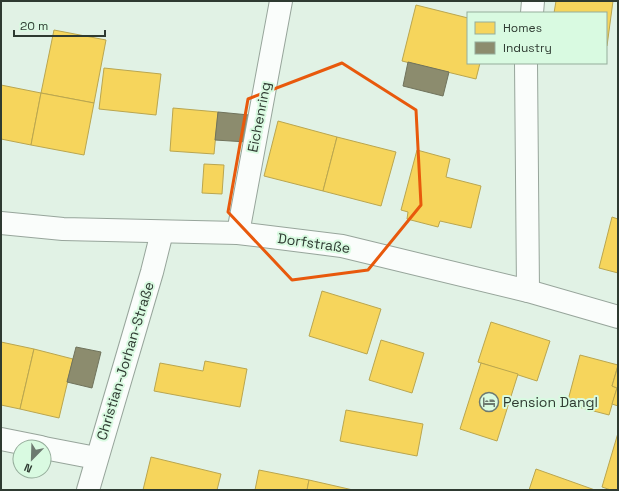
<svg xmlns="http://www.w3.org/2000/svg" width="619" height="491" font-family="'Space Grotesk',sans-serif">
	<style>
		.homes { fill: #f6d55c; stroke: #baa64f }
		.industry { fill: #8c8c6e; stroke: #70735c }
		.lines { fill: none; stroke-linecap: round; stroke-linejoin: round }
		.minor-casing { stroke: #97a59b; stroke-width: 24 }
		.tertiary-casing { stroke: #97a59b; stroke-width: 24 }
		.minor { stroke: #fafdfb; stroke-width: 22 }
		.tertiary { stroke: #fafdfb; stroke-width: 22 }
		.marked { fill: none; stroke: #e8590c; stroke-width: 3; stroke-linejoin: round }
		.labels { text-anchor: middle; dominant-baseline: central; stroke-width: 4; stroke-linejoin: round; paint-order: stroke }
		.street-label { font-size: 14px; fill: #2e3a31; stroke: #d9fae1 }
		.poi-label { font-size: 14px; fill: #2e3a31; stroke: #d9fae1; text-anchor: start }
	</style>
	<rect width="100%" height="100%" fill="#e1f2e5"/>
	<g class="homes">
		<polygon points="556,1 613,1 607,46 606,46 606,13 554,13"/>
		<polygon points="416,5 468,18 468,63 480,63 476,79 402,61"/>
		<polygon points="54,30 106,40 94,103 41,93"/>
		<polygon points="104,68 161,74 156,115 99,109"/>
		<polygon points="1,85 41,93 31,145 1,139"/>
		<polygon points="41,93 94,103 84,155 31,145"/>
		<polygon points="173,108 218,112 214,154 170,151"/>
		<polygon points="278,121 337,137 323,191 264,176"/>
		<polygon points="337,137 396,152 381,206 323,191"/>
		<polygon points="417,150 450,159 446,177 481,186 471,228 440,221 438,227 407,219 408,212 401,210"/>
		<polygon points="204,164 224,165 222,194 202,193"/>
		<polygon points="612,217 618,219 618,273 599,268"/>
		<polygon points="322,291 381,309 367,354 309,336"/>
		<polygon points="491,322 550,341 537,381 478,362"/>
		<polygon points="381,340 424,353 412,393 369,380"/>
		<polygon points="1,342 34,349 20,409 1,405"/>
		<polygon points="34,349 73,359 59,418 20,409"/>
		<polygon points="580,355 618,365 612,386 617,388 609,415 567,404"/>
		<polygon points="205,361 247,369 240,407 154,391 160,363 203,371"/>
		<polygon points="481,363 518,374 497,441 460,429"/>
		<polygon points="618,366 618,406 612,404 617,388 612,386"/>
		<polygon points="346,410 423,424 417,456 340,441"/>
		<polygon points="618,433 618,490 611,490 602,487"/>
		<polygon points="151,457 221,474 217,490 143,490"/>
		<polygon points="536,469 595,490 529,490"/>
		<polygon points="259,470 309,480 307,490 255,490"/>
		<polygon points="309,480 353,490 307,490"/>
	</g>
	<g class="industry">
		<polygon points="408,62 449,72 443,96 403,86"/>
		<polygon points="218,112 249,115 247,142 215,140"/>
		<polygon points="76,347 101,352 92,388 67,382"/>
	</g>
	<g class="lines">
		<defs>
			<g id="minor">
				<polyline points="532,13 533,1"/>
				<polyline points="526,63 528,291"/>
				<polyline points="238,233 281,1"/>
				<polyline points="1,439 41,447"/>
				<polyline points="44,448 96,458"/>
				<polyline points="88,490 152,272 162,232"/>
			</g>
			<polyline id="tertiary" points="1,223 63,229 238,233 342,246 528,291 618,317"/>
		</defs>
		<use href="#minor" class="minor-casing"/>
		<use href="#tertiary" class="tertiary-casing"/>
		<use href="#minor" class="minor"/>
		<use href="#tertiary" class="tertiary"/>
	</g>
	<path class="marked" d="M342 63 416 110 421 205 368 270 292 280 228 212 248 99Z"/>
	<defs>
		<symbol id="hotel-ring" viewBox="-11 -11 22 22"><circle r="9.5" fill="#d9fae1" stroke="#6d7a70" stroke-width="1.5"/><path d="M-6-4.5h1.5V1H6V5H4.5V3h-9V5H-6ZM-4 0a1.8 1.8 0 1 1 3.6 0ZM.5 0V-2.5h3Q6-2.5 6 0Z" fill="#6d7a70"/></symbol>
	</defs>
	<g fill-rule="evenodd">
		<use href="#hotel-ring" x="478" y="391" width="22" height="22"/>
	</g>
	<g class="labels">
		<g class="street-label">
			<text transform="translate(259 117) rotate(-79)">Eichenring</text>
			<text transform="translate(314 243) rotate(8)">Dorfstraße</text>
			<text transform="translate(125 361) rotate(-73)">Christian-Jorhan-Straße</text>
		</g>
		<g class="poi-label">
			<text x="503" y="402">Pension Dangl</text>
		</g>
	</g>
	<rect width="619" height="491" fill="none" stroke="#2e3a31" stroke-width="4"/>
	<rect x="467" y="12" width="140" height="52" fill="#d9fae1" stroke="#95ad9b"/>
	<rect x="475" y="22" width="20" height="12" fill="#f6d55c" stroke="#95ad9b"/>
	<text x="503" y="32" font-size="12" fill="#2e3a31">Homes</text>
	<rect x="475" y="42" width="20" height="12" fill="#8c8c6e" stroke="#95ad9b"/>
	<text x="503" y="52" font-size="12" fill="#2e3a31">Industry</text>
	<g transform="translate(32 459) rotate(203)"><circle r="19" fill="#d9fae1" stroke="#95ad9b"/>
	<path d="M0-3L7 15L0 10L-7 15Z" fill="#6d7a70"/>
	<text y="-6" font-size="11" font-weight="bold" text-anchor="middle" fill="#2e3a31">N</text>
	</g>
	<path d="M14 30v6h91v-6" fill="none" stroke="#2e3a31" stroke-width="2"/>
	<text x="20" y="30" font-size="12" fill="#2e3a31" stroke="#d9fae1" stroke-width="3" paint-order="stroke">20 m</text>
</svg>
